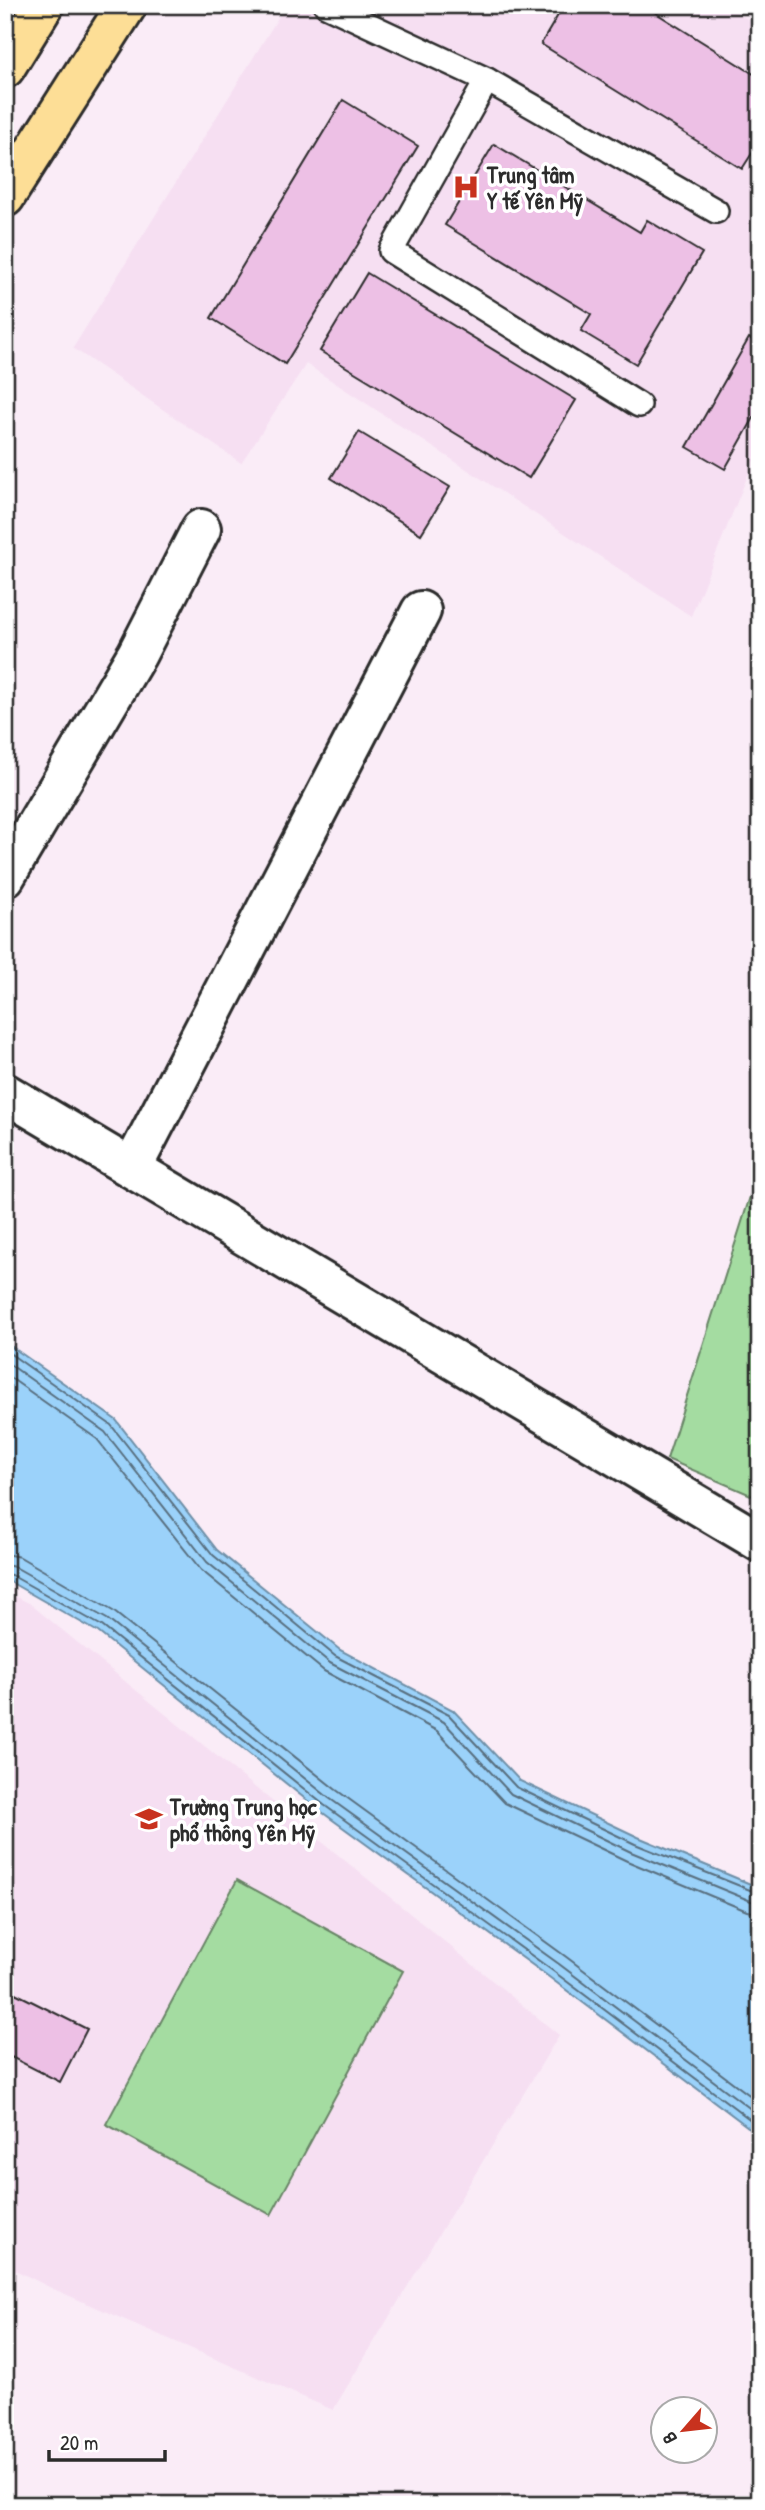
<svg xmlns="http://www.w3.org/2000/svg" width="765" height="2510" font-family="'Patrick Hand',sans-serif">
	<style>
		.built { fill: #f6dff2 }
		.green { fill: #a4dca1; stroke: #688466; stroke-width: 2 }
		.water { fill: #9bd2fa; stroke: #6e8fa7; stroke-width: 2 }
		.lines { fill: none; stroke-linecap: round; stroke-linejoin: round }
		.shore { stroke: #586e7e; stroke-width: 2 }
		.building { fill: #edc0e5; stroke: #2b2b2b; stroke-width: 2 }
		.service-casing { stroke: #2b2b2b; stroke-width: 28 }
		.minor-casing { stroke: #2b2b2b; stroke-width: 44 }
		.secondary-casing { stroke: #2b2b2b; stroke-width: 44 }
		.primary-casing { stroke: #2b2b2b; stroke-width: 44 }
		.service { stroke: #fff; stroke-width: 23 }
		.minor { stroke: #fff; stroke-width: 38 }
		.secondary { stroke: #fff; stroke-width: 38 }
		.primary { stroke: #fdde96; stroke-width: 38 }
		.labels { text-anchor: middle; dominant-baseline: central; stroke-width: 7; stroke-linejoin: round; paint-order: stroke }
		.poi-label { font-size: 23px; font-weight: bold; fill: #2b2b2b; stroke: #fff; text-anchor: start }
	</style>
	<rect width="100%" height="100%" fill="#faecf7"/>
	<filter id="ink" filterUnits="userSpaceOnUse"><feTurbulence type="fractalNoise" baseFrequency=".0143" numOctaves="2"/><feDisplacementMap in="SourceGraphic" scale="14" xChannelSelector="R" yChannelSelector="G"/><feConvolveMatrix kernelMatrix="1 2 1 2 8 2 1 2 1" color-interpolation-filters="sRGB"/></filter>
	<g filter="url(#ink)">
		<g class="built">
			<polygon points="286,5 723,5 760,26 760,445 691,616 306,364 241,463 73,348"/>
			<polygon points="5,1591 29,1603 559,2035 333,2410 49,2287 5,2265"/>
		</g>
		<g class="green">
			<polygon points="760,1165 760,1499 667,1459"/>
			<polygon points="237,1880 403,1971 271,2215 106,2124"/>
		</g>
		<polygon class="water" points="5,1342 116,1420 217,1550 340,1650 453,1710 520,1781 638,1837 760,1888 760,2136 549,1977 319,1810 98,1632 5,1579"/>
		<g class="lines">
			<g class="shore">
				<polyline points="5,1350 111,1425 213,1555 335,1656 449,1715 516,1787 635,1844 760,1894"/>
				<polyline points="5,1361 105,1432 207,1562 330,1663 444,1722 511,1794 631,1852 751,1901 760,1903"/>
				<polyline points="5,1374 97,1439 201,1570 324,1671 437,1731 505,1803 627,1861 747,1911 760,1913"/>
				<polyline points="5,1554 20,1557 113,1611 335,1789 565,1956 760,2103"/>
				<polyline points="5,1565 15,1567 107,1619 329,1798 559,1964 760,2116"/>
				<polyline points="5,1574 11,1575 102,1626 324,1805 553,1971 760,2127"/>
			</g>
		</g>
		<g class="building">
			<polygon points="564,5 643,5 760,78 760,141 742,169 541,44"/>
			<polygon points="343,100 418,146 285,364 211,318"/>
			<polygon points="494,144 640,232 647,220 702,253 636,364 581,331 591,314 445,225"/>
			<polygon points="367,273 576,400 529,478 320,351"/>
			<polygon points="749,338 760,344 760,407 725,469 687,447"/>
			<polygon points="359,432 450,487 421,534 331,478"/>
			<polygon points="5,1988 87,2029 60,2082 5,2054"/>
		</g>
		<g class="lines">
			<defs>
				<g id="service">
					<polyline points="326,5 487,80 716,211"/>
					<polyline points="487,80 391,251 639,405"/>
				</g>
				<g id="minor">
					<polyline points="5,877 137,654 201,529"/>
					<polyline points="132,1168 421,611"/>
				</g>
				<polyline id="secondary" points="5,1093 760,1542"/>
				<g id="primary">
					<polyline points="5,68 44,5"/>
					<polyline points="5,197 127,5"/>
				</g>
			</defs>
			<use href="#service" class="service-casing"/>
			<use href="#minor" class="minor-casing"/>
			<use href="#secondary" class="secondary-casing"/>
			<use href="#primary" class="primary-casing"/>
			<use href="#service" class="service"/>
			<use href="#minor" class="minor"/>
			<use href="#secondary" class="secondary"/>
			<use href="#primary" class="primary"/>
		</g>
	</g>
	<defs>
		<symbol id="hospital-bare" viewBox="-9 -9 18 18"><path d="M-5-5h3v3.5h4V-5h3V5h-3V1.5h-4V5h-3Z" fill="#c8321e" stroke="#fff" stroke-width="2.5" paint-order="stroke"/></symbol>
		<symbol id="school-bare" viewBox="-9 -9 18 18"><path d="M0-5L7-2L0 1L-7-2ZM-4 1L0 2.5L4 1V4Q0 6-4 4Z" fill="#c8321e" stroke="#fff" stroke-width="2.5" paint-order="stroke"/></symbol>
	</defs>
	<g fill-rule="evenodd">
		<use href="#hospital-bare" x="447" y="168" width="38" height="38"/>
		<use href="#school-bare" x="130" y="1800" width="38" height="38"/>
	</g>
	<g class="labels">
		<g class="poi-label">
			<text x="487" y="174">Trung tâm<tspan x="487" dy="26">Y tế Yên Mỹ</tspan></text>
			<text x="170" y="1806">Trường Trung học<tspan x="170" dy="26">phổ thông Yên Mỹ</tspan></text>
		</g>
	</g>
	<rect width="765" height="2510" fill="none" stroke="#fff" stroke-width="28"/>
	<rect x="14" y="14" width="737" height="2482" fill="none" stroke="#2b2b2b" stroke-width="2.5" filter="url(#ink)"/>
	<g transform="translate(684 2430) rotate(242)"><circle r="33" fill="#ffffff" stroke="#aaaaaa" stroke-width="2"/>
	<path d="M0-5L12 26L0 18L-12 26Z" fill="#c8321e"/>
	<text y="-10" font-size="19" font-weight="bold" text-anchor="middle" fill="#2b2b2b">B</text>
	</g>
	<path d="M49 2450v10h116v-10" fill="none" stroke="#2b2b2b" stroke-width="3.5"/>
	<text x="60" y="2450" font-size="21" fill="#2b2b2b" stroke="#ffffff" stroke-width="5" paint-order="stroke">20 m</text>
</svg>
